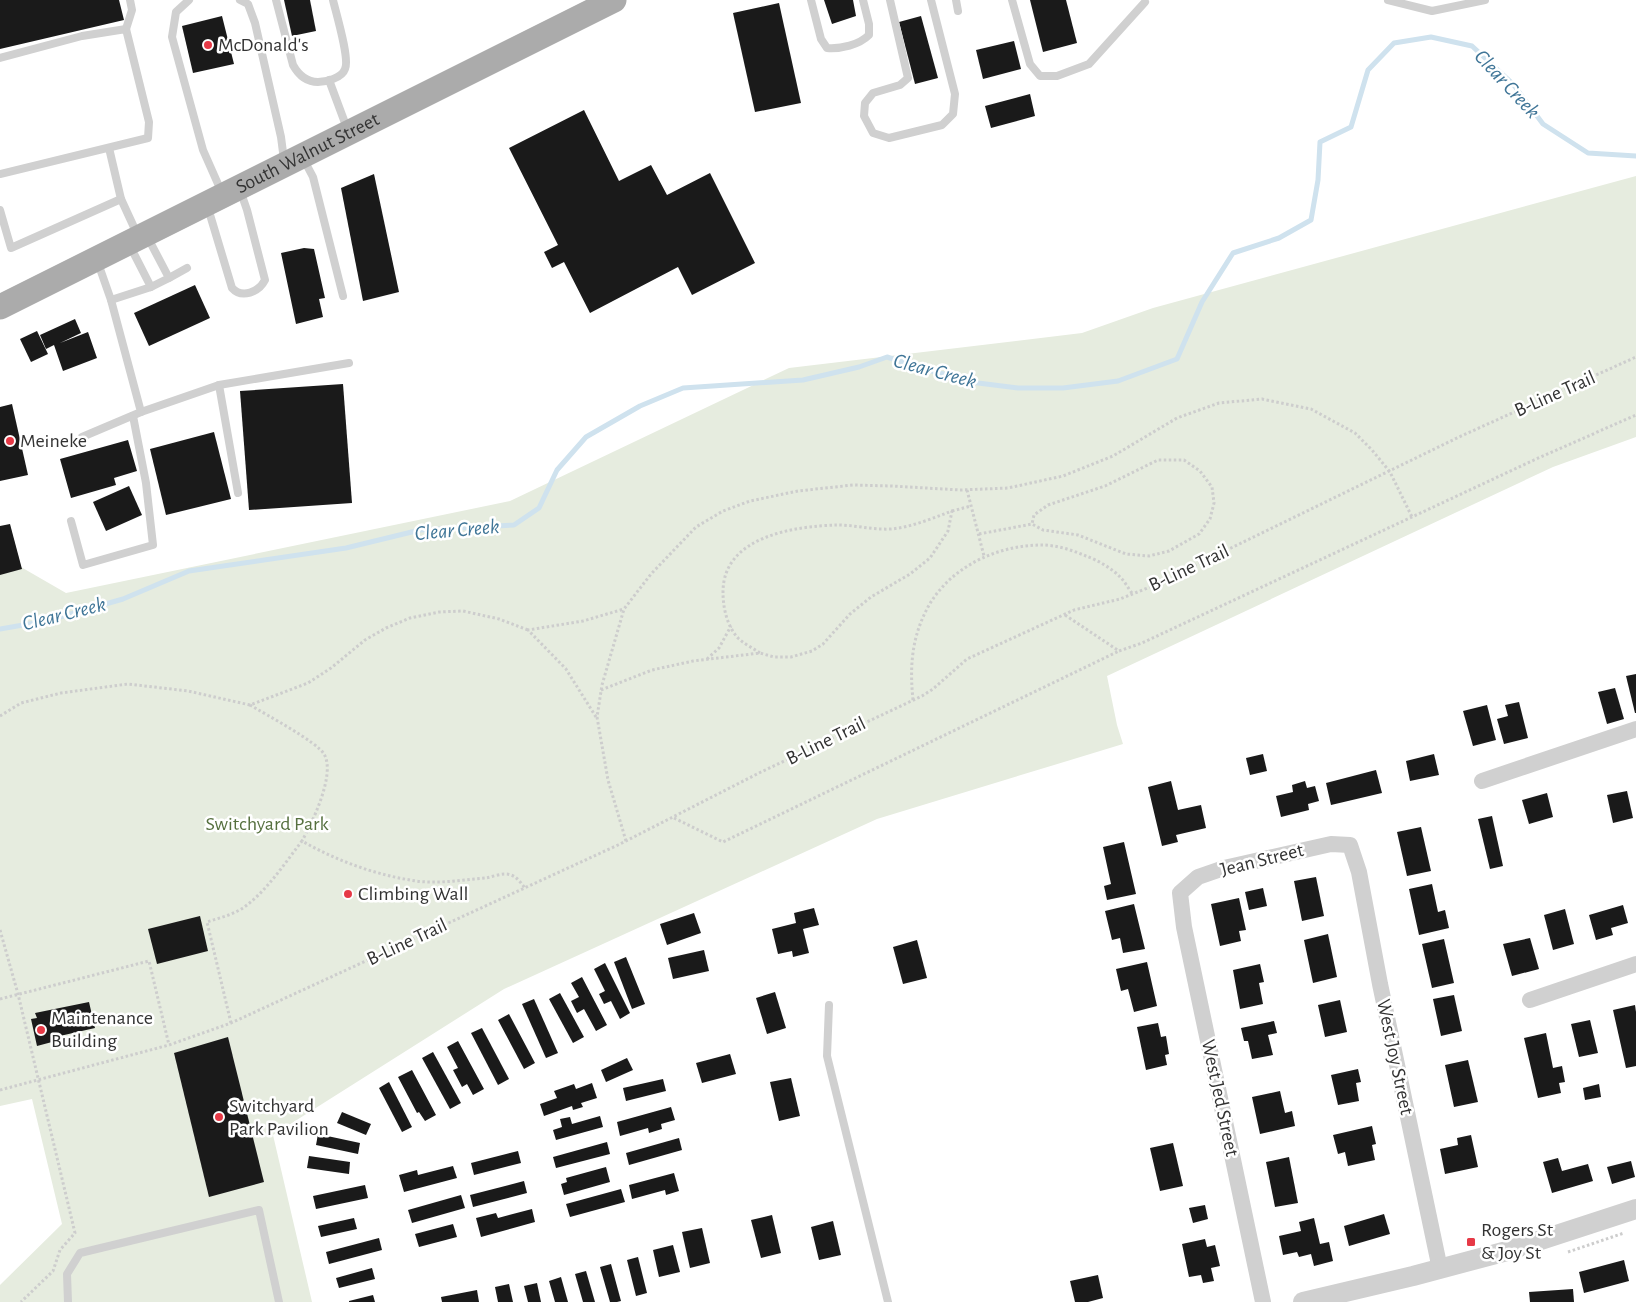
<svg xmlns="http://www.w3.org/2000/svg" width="1636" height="1302" font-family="'Alegreya Sans',sans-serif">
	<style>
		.green { fill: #e6ecdf }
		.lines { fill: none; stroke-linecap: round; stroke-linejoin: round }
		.stream { stroke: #cfe2ee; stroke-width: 5 }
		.building { fill: #1a1a1a }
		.path { stroke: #cdcdcd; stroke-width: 3; stroke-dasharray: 2.5 2.5; stroke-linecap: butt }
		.service { stroke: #d0d0d0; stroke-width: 8 }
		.minor { stroke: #d0d0d0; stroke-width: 16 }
		.tertiary { stroke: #d0d0d0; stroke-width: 20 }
		.primary { stroke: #ababab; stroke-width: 25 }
		.poi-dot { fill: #e63946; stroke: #fff; stroke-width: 2 }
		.labels { text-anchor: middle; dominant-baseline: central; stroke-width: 5; stroke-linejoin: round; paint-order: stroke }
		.poi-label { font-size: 20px; fill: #333; stroke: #fff; text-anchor: start }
		.street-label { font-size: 20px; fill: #333; stroke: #fff }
		.park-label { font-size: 20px; fill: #56703f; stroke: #fff }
		.water-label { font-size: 21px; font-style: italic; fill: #3f7597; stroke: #fff }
	</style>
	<rect width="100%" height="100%" fill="#fff"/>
	<polygon class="green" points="1636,176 1636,437 1553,467 1107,676 1117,725 1123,744 877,819 504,989 273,1135 312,1302 0,1302 0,1285 62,1224 32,1099 0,1106 0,566 14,563 66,593 510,501 789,368 1082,333 1153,308"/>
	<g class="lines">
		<polyline class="stream" points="0,629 46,621 123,599 189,571 346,548 420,530 514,525 539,508 557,470 586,437 640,406 683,388 803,380 859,367 887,357 924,369 978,383 1018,388 1063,388 1118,381 1177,359 1202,302 1233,253 1279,238 1311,220 1318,180 1320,142 1351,127 1368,70 1394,43 1431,37 1472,46 1513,84 1543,124 1588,153 1636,156"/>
	</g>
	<g class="building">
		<polygon points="0,0 119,0 124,20 0,49"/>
		<polygon points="284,0 310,0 316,31 292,36"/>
		<polygon points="824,0 853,0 856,16 832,24"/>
		<polygon points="1030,0 1066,0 1077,43 1043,52"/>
		<polygon points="779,3 801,103 755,112 733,13"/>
		<polygon points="222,16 234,64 193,73 182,26"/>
		<polygon points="921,16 938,78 915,84 899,22"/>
		<polygon points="1014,41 1021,69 983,79 976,50"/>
		<polygon points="1030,94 1035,116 991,128 985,106"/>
		<polygon points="584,110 619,181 651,165 667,195 710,173 755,263 692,295 678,267 590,313 564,262 552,268 544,252 558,245 509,148"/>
		<polygon points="374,174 399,292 363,301 341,188"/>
		<polygon points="304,248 314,249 325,298 319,299 323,317 296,324 281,253"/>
		<polygon points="195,285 210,318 149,346 134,313"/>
		<polygon points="75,319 81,333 60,343 88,332 97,358 63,371 54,345 46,349 40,335"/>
		<polygon points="37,331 48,354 31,362 20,339"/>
		<polygon points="343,384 352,503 249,510 240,391"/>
		<polygon points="12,404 28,475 0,481 0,407"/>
		<polygon points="214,432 231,499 166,515 150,449"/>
		<polygon points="128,440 137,471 114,478 116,485 71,498 60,459"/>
		<polygon points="129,486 142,515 106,531 93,502"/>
		<polygon points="10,524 22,569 0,575 0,526"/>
		<polygon points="1636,674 1636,713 1635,713 1626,676"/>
		<polygon points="1615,688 1624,719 1607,724 1598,692"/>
		<polygon points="1519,702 1528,738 1504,744 1497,719 1508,716 1505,705"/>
		<polygon points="1487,705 1496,740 1473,746 1463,711"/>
		<polygon points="1263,754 1267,771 1250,775 1246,758"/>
		<polygon points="1434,754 1439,775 1410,781 1406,761"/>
		<polygon points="1376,770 1382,793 1331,805 1326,783"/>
		<polygon points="1171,781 1178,810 1201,805 1206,828 1176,835 1178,842 1162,846 1148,787"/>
		<polygon points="1305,781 1307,788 1315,786 1319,801 1308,804 1309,810 1281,817 1276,796 1293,792 1292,785"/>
		<polygon points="1627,791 1633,818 1613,823 1607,795"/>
		<polygon points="1547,793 1553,817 1529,824 1522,800"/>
		<polygon points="1492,816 1503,866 1490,869 1478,819"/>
		<polygon points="1421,827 1431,871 1407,876 1397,832"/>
		<polygon points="1124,842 1136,894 1107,900 1104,886 1111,884 1103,847"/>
		<polygon points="1316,877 1324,916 1302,921 1294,881"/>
		<polygon points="1432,884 1438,912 1445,910 1449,928 1419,935 1409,889"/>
		<polygon points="1263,888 1267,906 1249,910 1245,892"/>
		<polygon points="1239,898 1246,930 1239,931 1241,941 1220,946 1211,904"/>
		<polygon points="1134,904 1145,949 1123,953 1120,938 1112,940 1105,911"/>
		<polygon points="1623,905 1628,923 1611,928 1613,935 1596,940 1589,915"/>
		<polygon points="814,908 819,925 803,929 809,953 793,957 792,951 778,954 772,929 796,923 794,913"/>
		<polygon points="1565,909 1574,944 1553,950 1544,915"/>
		<polygon points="694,913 701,933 667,945 660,924"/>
		<polygon points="200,916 208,951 157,964 148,929"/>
		<polygon points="1328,934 1337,977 1313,983 1304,940"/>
		<polygon points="1530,938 1539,969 1512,976 1503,944"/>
		<polygon points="1444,939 1454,983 1432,988 1422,944"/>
		<polygon points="917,940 927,978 903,984 893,947"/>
		<polygon points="704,950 709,971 673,979 668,958"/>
		<polygon points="626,957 645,1004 632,1009 614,962"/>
		<polygon points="1147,962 1157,1006 1134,1012 1128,989 1121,991 1116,969"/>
		<polygon points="605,963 630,1013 620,1019 611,1001 604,1004 599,994 605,991 594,969"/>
		<polygon points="1260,964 1264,982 1259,983 1263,1004 1240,1009 1233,970"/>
		<polygon points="582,977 607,1025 596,1031 584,1009 577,1013 571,1001 579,997 571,983"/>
		<polygon points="775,992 786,1028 767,1034 756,998"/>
		<polygon points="560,993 584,1037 573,1043 549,999"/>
		<polygon points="1454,995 1462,1031 1441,1036 1433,999"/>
		<polygon points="534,999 558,1053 546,1058 522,1004"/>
		<polygon points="1340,1000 1347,1032 1325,1037 1318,1005"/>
		<polygon points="89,1002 95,1028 51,1038 52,1042 37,1046 31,1019 37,1018 35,1013"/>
		<polygon points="1635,1005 1636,1012 1636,1066 1626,1068 1613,1010"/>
		<polygon points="509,1014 535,1063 524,1069 498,1020"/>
		<polygon points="1590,1020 1598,1053 1579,1057 1571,1024"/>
		<polygon points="1274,1021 1277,1033 1268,1035 1273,1055 1252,1059 1248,1041 1244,1041 1241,1028"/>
		<polygon points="1158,1023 1161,1037 1166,1036 1169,1054 1165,1055 1167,1065 1146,1070 1137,1027"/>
		<polygon points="482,1028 509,1079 498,1085 471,1033"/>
		<polygon points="1546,1033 1553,1068 1562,1066 1565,1082 1559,1083 1561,1093 1538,1098 1524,1038"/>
		<polygon points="228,1037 264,1182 209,1197 174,1053"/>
		<polygon points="458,1041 484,1089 473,1095 467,1084 462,1087 453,1070 458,1068 447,1047"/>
		<polygon points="433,1052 461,1103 450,1109 422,1058"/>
		<polygon points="730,1054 736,1074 702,1083 696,1063"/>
		<polygon points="627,1058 633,1070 606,1082 601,1070"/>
		<polygon points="1468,1060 1478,1102 1454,1107 1445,1065"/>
		<polygon points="1358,1069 1361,1082 1356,1083 1359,1101 1338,1105 1331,1075"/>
		<polygon points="412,1070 436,1115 425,1121 419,1112 417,1113 398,1077"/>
		<polygon points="791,1078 800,1116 779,1121 770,1082"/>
		<polygon points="663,1079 666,1091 626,1101 623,1088"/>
		<polygon points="389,1082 412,1127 402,1132 379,1088"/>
		<polygon points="592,1083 597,1098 581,1103 583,1107 573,1110 572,1106 544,1116 540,1104 557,1098 554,1091 574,1084 576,1089"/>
		<polygon points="1599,1084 1601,1097 1585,1100 1583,1088"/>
		<polygon points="1280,1091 1285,1113 1292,1111 1295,1126 1260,1134 1252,1097"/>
		<polygon points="671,1107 675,1120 661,1124 662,1129 649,1133 648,1128 620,1136 617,1122"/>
		<polygon points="342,1112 371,1124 366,1135 337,1123"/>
		<polygon points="600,1116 603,1127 556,1140 553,1130 562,1127 560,1119 570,1117 572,1124"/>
		<polygon points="1372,1126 1376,1144 1372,1145 1375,1160 1348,1166 1345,1152 1338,1154 1333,1135"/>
		<polygon points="318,1134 360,1143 358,1154 316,1145"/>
		<polygon points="1471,1135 1478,1167 1445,1174 1440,1149 1458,1145 1457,1138"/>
		<polygon points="679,1138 682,1150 629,1165 626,1153"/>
		<polygon points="607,1142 610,1154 556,1168 553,1157"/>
		<polygon points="1173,1143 1183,1186 1160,1191 1150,1148"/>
		<polygon points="518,1151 521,1163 474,1175 471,1163"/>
		<polygon points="309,1156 350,1162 349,1174 307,1168"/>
		<polygon points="1289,1157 1298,1203 1275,1207 1266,1162"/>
		<polygon points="1558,1158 1562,1171 1588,1164 1593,1181 1552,1193 1543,1162"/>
		<polygon points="1631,1161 1635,1177 1612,1184 1607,1167"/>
		<polygon points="453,1166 457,1178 404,1192 399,1175 417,1170 418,1175"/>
		<polygon points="606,1167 610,1182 564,1195 561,1184 567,1182 566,1178"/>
		<polygon points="674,1173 679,1191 666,1195 665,1190 632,1199 629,1185"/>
		<polygon points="524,1181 527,1193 473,1207 470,1195"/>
		<polygon points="365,1185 368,1198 316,1209 313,1196"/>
		<polygon points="621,1189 625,1202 570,1217 566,1204"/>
		<polygon points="461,1195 465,1208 412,1223 408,1210"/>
		<polygon points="1205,1205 1208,1219 1193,1223 1189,1208"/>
		<polygon points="532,1209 535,1222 481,1237 476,1218 496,1213 498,1218"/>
		<polygon points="1384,1214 1390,1234 1349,1246 1344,1226"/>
		<polygon points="772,1215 781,1253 761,1258 751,1220"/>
		<polygon points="354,1218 357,1229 321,1237 318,1226"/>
		<polygon points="1314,1218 1320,1244 1329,1242 1333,1261 1314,1266 1311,1254 1299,1257 1297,1252 1283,1255 1279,1236 1301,1231 1299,1222"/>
		<polygon points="833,1221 841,1255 819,1260 811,1227"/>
		<polygon points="453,1224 457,1237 419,1247 415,1234"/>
		<polygon points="702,1228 710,1263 690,1268 682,1232"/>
		<polygon points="379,1238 382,1250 329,1264 326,1252"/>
		<polygon points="1205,1239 1207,1247 1215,1245 1220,1266 1211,1268 1214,1281 1203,1283 1201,1275 1189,1277 1182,1244"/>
		<polygon points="673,1245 680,1272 659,1277 653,1250"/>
		<polygon points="638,1257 647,1293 636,1296 627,1260"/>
		<polygon points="1624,1260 1629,1281 1584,1293 1579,1272"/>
		<polygon points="611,1264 621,1301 617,1302 610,1302 600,1267"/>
		<polygon points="372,1268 375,1279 339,1288 336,1278"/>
		<polygon points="586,1271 595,1302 583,1302 575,1274"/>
		<polygon points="1098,1275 1103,1298 1088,1302 1075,1302 1070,1281"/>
		<polygon points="561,1277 568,1302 555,1302 549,1281"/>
		<polygon points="537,1283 541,1302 528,1302 524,1286"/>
		<polygon points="509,1284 513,1302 498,1302 495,1287"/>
		<polygon points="1573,1289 1574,1302 1530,1302 1529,1292"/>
		<polygon points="477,1290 479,1302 442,1302 441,1297"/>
		<polygon points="373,1295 375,1302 349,1302 349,1301"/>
	</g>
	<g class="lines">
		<g class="path">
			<polyline points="967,490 984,556"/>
			<polyline points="952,511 971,506"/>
			<polyline points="979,534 1032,524 1043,530 1078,535 1126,554 1149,556 1169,551 1199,534 1210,519 1214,503 1212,487 1200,471 1184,460 1158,460 1105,486 1048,505 1034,515 1032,524"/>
			<polyline points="1065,615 1119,651 1142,643 1534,460 1636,415"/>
			<polyline points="707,659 719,648 731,626"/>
			<path d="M601 690 652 670 693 661 760 653 774 657H791L812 651 823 644 850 614 871 597 910 574 930 558 948 531 952 511C933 518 912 527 891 529 872 530 855 525 838 525 795 526 723 536 723 592 723 608 727 626 738 638 744 644 753 648 760 653"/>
			<path d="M913 700C910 670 911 643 924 615 944 570 994 545 1042 545 1056 545 1072 550 1086 556 1097 560 1112 568 1121 578 1125 582 1128 588 1132 593"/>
			<path d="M250 705C265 714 317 742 324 754 336 774 312 823 302 841"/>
			<polyline points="0,716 21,703 61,693 128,684 188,691 250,705 308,683 331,668 365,640 386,628 410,618 439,612 463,611 499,619 528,630"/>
			<polyline points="596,717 566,669 528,630 583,621 624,609"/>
			<polyline points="674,818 723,842 1119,651"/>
			<polyline points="626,841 608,780 597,717 602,685 624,609 651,574 696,527 723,511 750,501 798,491 853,485 892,486 960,490 1008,488 1063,476 1113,456 1177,418 1219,403 1262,399 1311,409 1355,433 1372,450 1390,472 1412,517"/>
			<polyline points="0,930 18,994 75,1233 60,1250 53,1271 21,1302"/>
			<polyline points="0,999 149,961 169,1045"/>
			<path d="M231 1023 207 922C219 918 232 915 243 908 267 891 284 864 302 841 337 861 376 875 416 881 439 884 462 880 485 878 493 877 503 872 511 875 517 877 521 883 525 888"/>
			<polyline points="0,1090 169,1045 231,1023 618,845 761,772 922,696 933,689 967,659 1074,610 1120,599 1155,585 1459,437 1636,357"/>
			<polyline points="1568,1252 1624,1233"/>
		</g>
		<g class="service">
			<polyline points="189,0 176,12 172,37 203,150 222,193"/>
			<polyline points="240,0 248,4 255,23 281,137 284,160"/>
			<path d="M276 0 293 65C298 74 306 82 318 82 326 82 342 78 345 69 350 59 336 13 333 0"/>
			<path d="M811 0 821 39 827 48C841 49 859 45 869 35V24L863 0"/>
			<polyline points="890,0 908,78 900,85 873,93 865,103 864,116 873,133 889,138 942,125 953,114 955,94 931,0"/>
			<polyline points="956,0 958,11"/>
			<polyline points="1012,0 1030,64 1040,76 1057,76 1089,64 1145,2"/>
			<polyline points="1388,0 1432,11 1485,0"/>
			<polyline points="126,29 132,10 130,0"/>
			<polyline points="0,58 82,36 126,29 149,122 148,138 0,174"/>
			<polyline points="329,80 348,131"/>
			<polyline points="109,148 121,199 138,236"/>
			<polyline points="304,160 313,177 343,296"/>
			<path d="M208 208 232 288C242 299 259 292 265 280L247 210 240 190"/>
			<polyline points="0,210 11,248 121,199"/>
			<polyline points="130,246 151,287"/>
			<polyline points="169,278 187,268"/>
			<polyline points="111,300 151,287 169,278 148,238"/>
			<polyline points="219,385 238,493"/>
			<polyline points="141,412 219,385 349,363"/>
			<polyline points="82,437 141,412 111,300 98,263"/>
			<polyline points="71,521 83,565 153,545 146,483 133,416"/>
			<polyline points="829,1005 827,1056 888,1302"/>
			<polyline points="68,1302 67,1274 80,1253 259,1210 279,1302"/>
		</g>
		<g class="minor">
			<polyline points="1482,781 1636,729"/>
			<polyline points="1530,1000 1636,964"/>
			<polyline points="1263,1302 1184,927 1180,893 1198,877 1224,868 1331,844 1350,845 1359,872 1380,984 1440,1269"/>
		</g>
		<polyline class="tertiary" points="1303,1302 1413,1276 1507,1251 1636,1209"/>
		<path class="primary" id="s1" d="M0 307 614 0"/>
	</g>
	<g class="poi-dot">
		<circle cx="208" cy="45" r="5"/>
		<circle cx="10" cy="441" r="5"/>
		<circle cx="348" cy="894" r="5"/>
		<circle cx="41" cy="1030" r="5"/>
		<circle cx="219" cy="1117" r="5"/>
		<rect x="1466" y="1237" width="10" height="10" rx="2.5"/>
	</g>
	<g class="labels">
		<g class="poi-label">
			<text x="218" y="45">McDonald's</text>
			<text x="20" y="441">Meineke</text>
			<text x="358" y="894">Climbing Wall</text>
			<text x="51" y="1018">Maintenance<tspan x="51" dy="23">Building</tspan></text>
			<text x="229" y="1106">Switchyard<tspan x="229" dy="23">Park Pavilion</tspan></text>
			<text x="1481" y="1230">Rogers St<tspan x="1481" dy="23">&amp; Joy St</tspan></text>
		</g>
		<g class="street-label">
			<text stroke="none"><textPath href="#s1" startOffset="344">South Walnut Street</textPath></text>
			<text transform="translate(1555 394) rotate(-24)">B-Line Trail</text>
			<text transform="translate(1189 568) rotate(-25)">B-Line Trail</text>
			<text transform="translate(826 741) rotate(-26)">B-Line Trail</text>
			<text transform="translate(1262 860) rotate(-14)">Jean Street</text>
			<text transform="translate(407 942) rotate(-25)">B-Line Trail</text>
			<text transform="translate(1395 1057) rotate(78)">West Joy Street</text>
			<text transform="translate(1220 1098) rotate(78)">West Jed Street</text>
		</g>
		<g class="park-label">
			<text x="267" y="824">Switchyard Park</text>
		</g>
		<g class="water-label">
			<text transform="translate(1507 84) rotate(47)">Clear Creek</text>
			<text transform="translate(935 371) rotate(15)">Clear Creek</text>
			<text transform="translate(457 530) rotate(-5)">Clear Creek</text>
			<text transform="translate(64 614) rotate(-14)">Clear Creek</text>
		</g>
	</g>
</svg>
